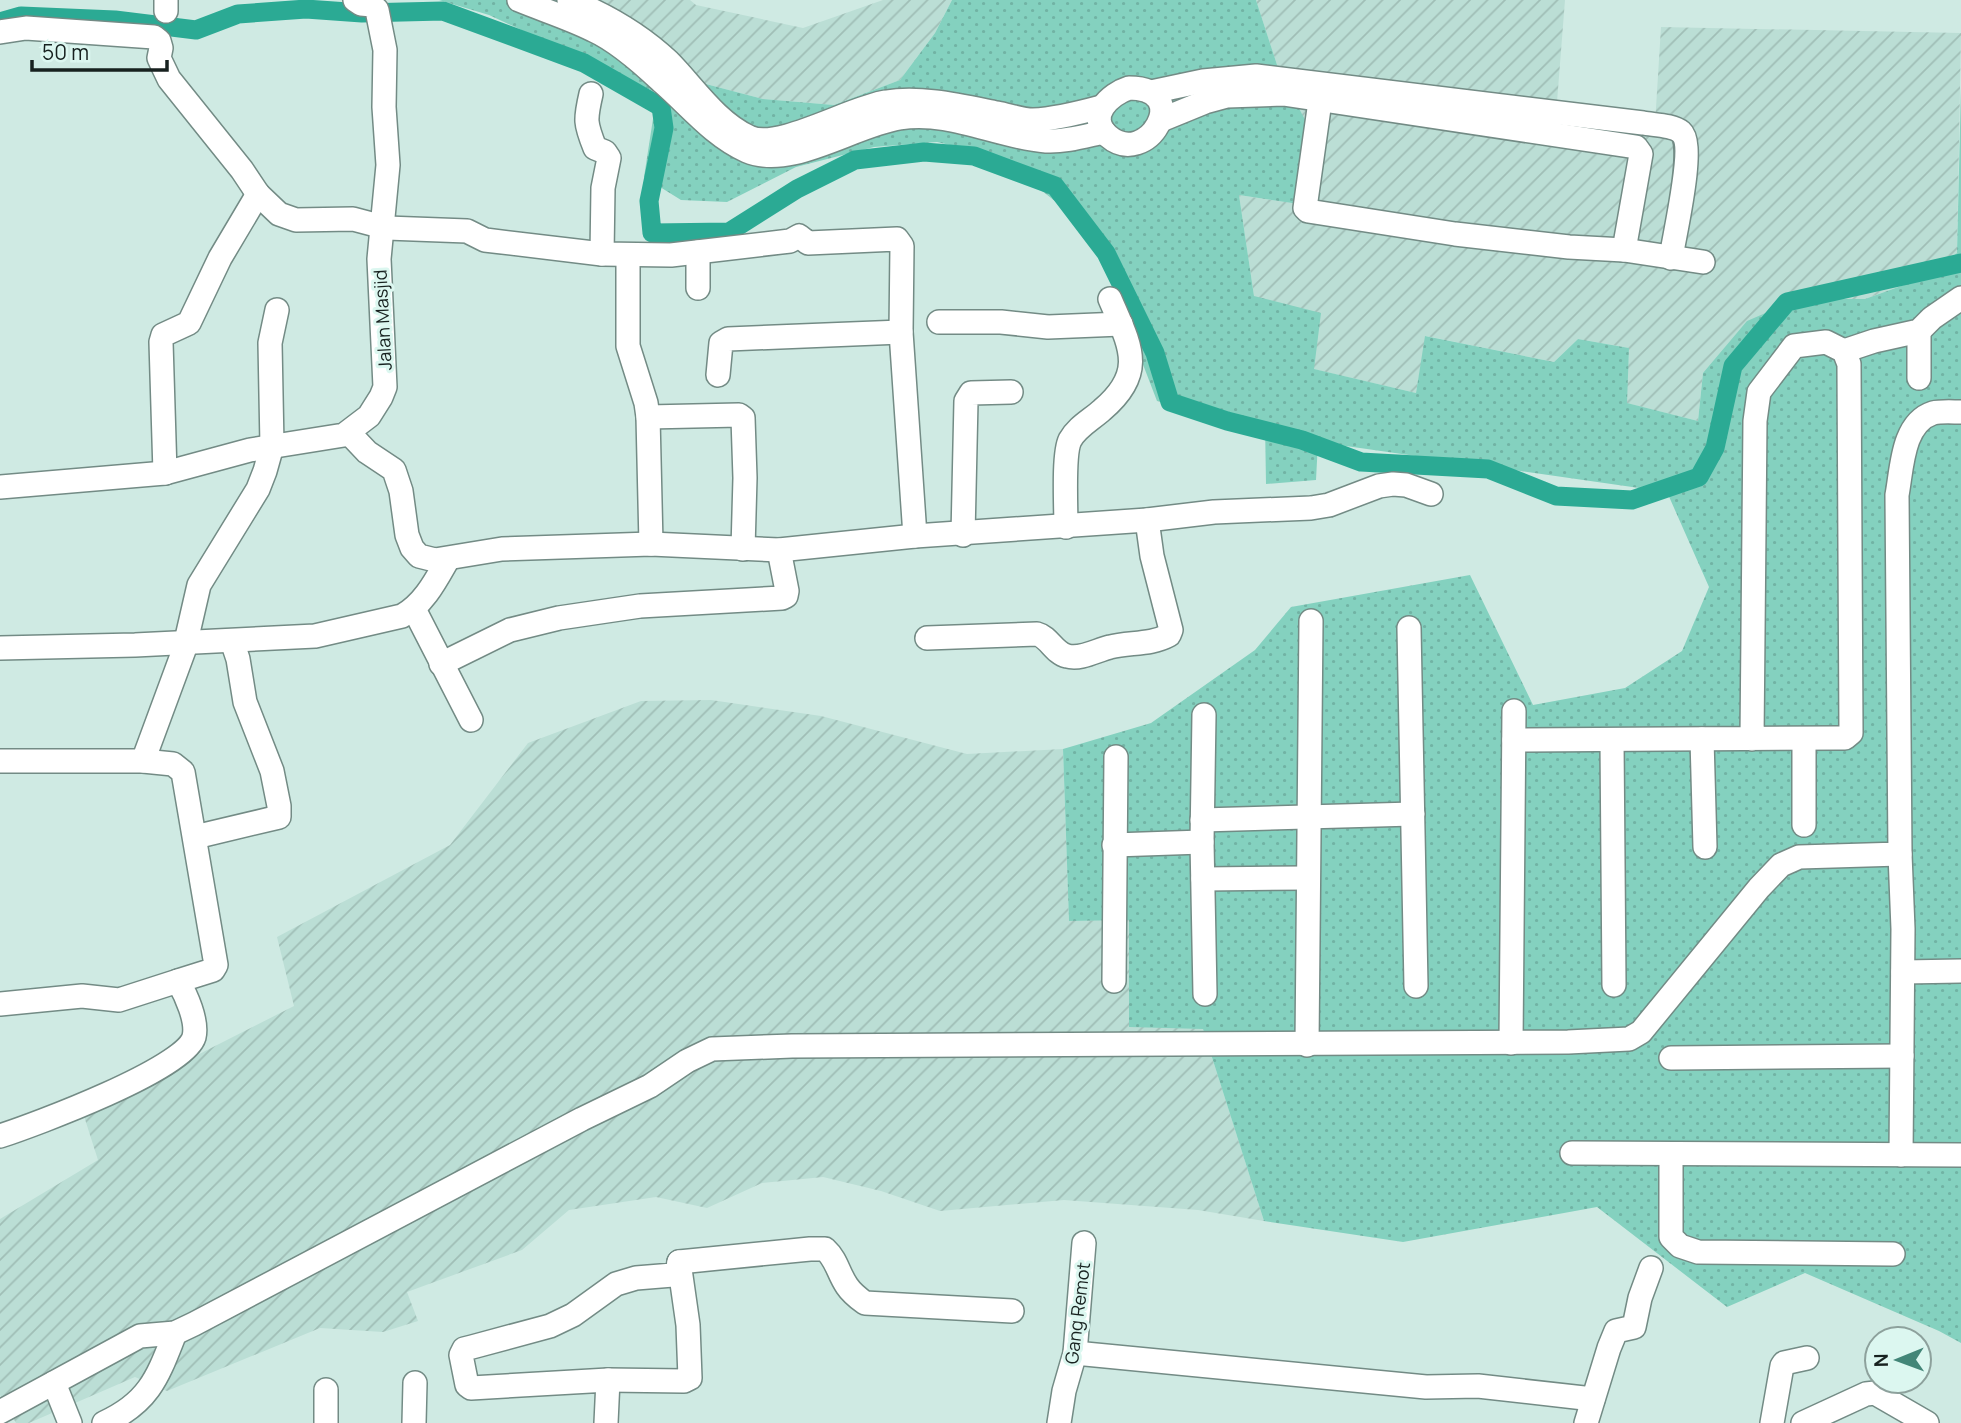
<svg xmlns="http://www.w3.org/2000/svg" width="1961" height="1423" font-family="Manrope,sans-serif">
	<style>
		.industrial { fill: url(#industrial-furrows) }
		.grass { fill: url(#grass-dots) }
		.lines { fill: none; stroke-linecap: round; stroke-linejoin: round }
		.canal { stroke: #2baa94; stroke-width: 19 }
		.minor-casing { stroke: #738b85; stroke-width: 26 }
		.minor { stroke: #fff; stroke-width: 23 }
		.labels { text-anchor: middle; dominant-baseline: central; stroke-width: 6; stroke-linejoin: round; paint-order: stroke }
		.street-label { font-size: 18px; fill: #17211f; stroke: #dcf7f0 }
	</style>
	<defs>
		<pattern id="industrial-furrows" width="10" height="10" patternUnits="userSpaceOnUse" patternTransform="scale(1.75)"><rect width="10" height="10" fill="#bbded5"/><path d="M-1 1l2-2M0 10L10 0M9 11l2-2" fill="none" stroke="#a0beb6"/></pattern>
		<pattern id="grass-dots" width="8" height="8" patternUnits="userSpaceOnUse" patternTransform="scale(1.75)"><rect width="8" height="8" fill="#84d1bf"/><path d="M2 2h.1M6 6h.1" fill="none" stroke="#71b3a4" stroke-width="1.8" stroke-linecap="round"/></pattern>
	</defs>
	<rect width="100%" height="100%" fill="#cfeae3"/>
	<g class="industrial">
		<polygon points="564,0 690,0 696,5 803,28 883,0 952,0 935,33 900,80 834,105 763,99 660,72"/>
		<polygon points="1256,0 1565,0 1557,102 1655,124 1661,27 1961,33 1957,253 1926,277 1865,299 1798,299 1703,373 1698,421 1626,403 1629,348 1578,339 1554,362 1426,336 1416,393 1313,369 1254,296 1239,195 1312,206 1279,71"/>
		<polygon points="711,700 821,716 967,754 1063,749 1069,921 1129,919 1203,1029 1264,1221 1198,1210 1064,1200 940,1211 881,1191 823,1177 762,1183 707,1208 656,1197 569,1210 522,1250 407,1292 418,1321 383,1332 320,1328 167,1391 135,1377 29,1423 16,1423 0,1395 0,1219 98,1160 83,1113 294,1006 277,937 450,845 528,743 641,701"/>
	</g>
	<polygon class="grass" points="439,0 564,0 660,72 763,99 834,105 900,80 935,33 952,0 1256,0 1279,71 1318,144 1312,206 1239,195 1254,296 1321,313 1314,369 1416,393 1425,336 1554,362 1578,339 1629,348 1627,403 1698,421 1703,373 1747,321 1798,299 1865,299 1926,277 1957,253 1961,86 1961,1343 1939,1331 1805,1273 1727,1307 1597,1207 1403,1242 1264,1221 1203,1029 1129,1027 1129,920 1069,921 1063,749 1151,723 1255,650 1291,607 1470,575 1533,705 1625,688 1682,651 1709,587 1667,492 1318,442 1316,480 1266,484 1265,423 1157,401 1091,229 997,156 937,142 874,147 796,167 727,202 681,200 644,177 657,93 489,15"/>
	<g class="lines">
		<polyline class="canal" points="0,22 21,16 115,20 196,30 238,14 306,9 362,13 443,11 584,63 661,107 664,128 649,201 652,233 729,232 797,189 855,160 924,152 974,156 1055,186 1106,253 1155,353 1170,402 1227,421 1302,440 1361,462 1488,469 1556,496 1632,500 1699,477 1715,448 1733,366 1787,302 1961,263"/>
		<defs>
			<g id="minor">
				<path d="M519 0C543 10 569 18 593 30 615 40 643 64 661 81 689 105 712 135 747 151 791 170 854 125 900 118 950 110 997 137 1046 141 1065 142 1085 136 1104 132"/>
				<path d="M569 0C606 15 638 33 668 61 693 86 716 122 749 137 778 151 851 107 886 102 921 96 962 106 997 113 1008 115 1022 120 1033 120 1056 119 1079 113 1101 107"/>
				<polyline points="166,11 166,0"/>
				<polyline points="0,32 26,28 154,37 159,41 161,48 159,58 169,79 242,170 258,194 279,214 296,220 353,219 387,228 467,231 485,240 602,254 671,255 790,241 799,236 808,243 897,239 902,246 901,332 915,536"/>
				<polyline points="1322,87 1305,208 1308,211 1455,234 1569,247 1624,250 1703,262"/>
				<path d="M1129 88C1195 88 1147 170 1108 136 1086 116 1110 94 1129 88Z"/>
				<path d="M1151 92 1203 81 1256 76 1643 123C1654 125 1673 125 1681 132 1696 145 1674 236 1671 258"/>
				<path d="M591 94C585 120 585 123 595 148L605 152 609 158 603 188 602 254"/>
				<polyline points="1161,120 1205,102 1227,96 1283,94 1636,147 1641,154 1624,250"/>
				<polyline points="628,255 628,346 646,403 648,417 651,544"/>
				<polyline points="698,288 698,252"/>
				<polyline points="939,322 1001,322 1048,327 1121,324"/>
				<polyline points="1844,351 1874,341 1919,331 1932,318 1961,298"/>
				<polyline points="718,375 721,343 728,339 901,332"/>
				<polyline points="1919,378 1919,331"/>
				<polyline points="648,417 739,415 743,418 745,478 743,549"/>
				<polyline points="349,433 367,452 394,470 401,491 407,535 412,548 419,556 435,560 502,549 651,544 779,550 915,536 1147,520 1214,512 1311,508 1329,505 1379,486 1393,484 1406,485 1431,494"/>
				<polyline points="165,473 161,342 163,335 189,323 220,258 258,194"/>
				<polyline points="0,487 165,473 250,450 344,435 369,416 381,397 385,387 379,259 388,165 384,107 385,50 377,10 372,5 361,4 355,0"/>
				<path d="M1066 527C1066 508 1063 454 1070 440 1077 427 1091 420 1102 410 1147 372 1130 346 1110 299"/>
				<polyline points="963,535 966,401 971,393 1011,392"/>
				<polyline points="414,609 471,720"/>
				<polyline points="1409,628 1416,986"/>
				<path d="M927 638 1037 634C1049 637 1054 653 1067 656 1081 660 1097 650 1110 647 1129 642 1151 645 1169 635L1171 630 1152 556 1147 520"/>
				<path d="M0 648 135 645 315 636 402 616C424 604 436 580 448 559"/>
				<polyline points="441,664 510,630 559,618 640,606 782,598 786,596 787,591 779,550"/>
				<polyline points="1204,715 1202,842 1205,994"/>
				<polyline points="1702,739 1705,847"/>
				<polyline points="1804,739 1804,825"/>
				<polyline points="1514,740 1838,738 1845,738 1851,733 1849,364 1844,351 1826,342 1794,346 1759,392 1755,421 1752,739"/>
				<polyline points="1612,740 1614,985"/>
				<path d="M0 761H143L173 764 183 772 216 965 213 970 178 981C186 995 198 1021 194 1037 185 1069 34 1125 0 1136"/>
				<polyline points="143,761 184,650 199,585 258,489 265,471 272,446 270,343 277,310"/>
				<polyline points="1202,820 1413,814"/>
				<polyline points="195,837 279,817 279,806 272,771 245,702 238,659 232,641"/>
				<polyline points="1114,845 1202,842"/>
				<polyline points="1900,854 1903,929 1901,1155"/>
				<polyline points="1203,879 1308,878"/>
				<polyline points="1903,972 1961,971"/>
				<polyline points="1114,981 1116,757"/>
				<polyline points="0,1004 82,996 119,1000 178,981"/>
				<polyline points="1511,1043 1514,711"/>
				<polyline points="1307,1045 1311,621"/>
				<polyline points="1671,1058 1902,1056"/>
				<polyline points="1572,1153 1961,1155"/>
				<polyline points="1671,1155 1671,1237 1680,1246 1698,1252 1893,1254"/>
				<polyline points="1075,1353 1426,1387 1478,1386 1593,1399"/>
				<polyline points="608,1380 684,1381 690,1378 688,1325 679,1262"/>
				<polyline points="54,1383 70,1423"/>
				<polyline points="326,1390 326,1423"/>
				<path d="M0 1412 140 1336 175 1333 194 1324 582 1119 650 1086 687 1061 712 1049 792 1046 1568 1042 1629 1039 1641 1032 1759 888 1781 865 1799 857 1900 854 1897 495C1902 469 1902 423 1933 413 1941 411 1953 412 1961 412"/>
				<path d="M104 1423C150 1402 158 1376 175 1333"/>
				<polyline points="414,1423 415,1383"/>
				<path d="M606 1423 608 1380 471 1388 467 1385 461 1355 464 1349 472 1347 550 1326 573 1315 616 1284 636 1278 673 1275 677 1273 679 1262 810 1249H825C837 1260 838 1273 847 1286 851 1292 858 1298 865 1303L1012 1311"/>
				<polyline points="1059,1423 1064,1391 1075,1353 1084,1243"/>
				<polyline points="1586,1423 1609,1348 1616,1331 1634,1327 1640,1298 1651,1268"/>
				<polyline points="1772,1423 1782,1366 1784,1363 1807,1358"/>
				<polyline points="1803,1423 1866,1394 1875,1393 1927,1423"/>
			</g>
		</defs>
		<use href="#minor" class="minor-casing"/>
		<use href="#minor" class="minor"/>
	</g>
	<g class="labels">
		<g class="street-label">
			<text transform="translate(382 320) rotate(-93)">Jalan Masjid</text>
			<text transform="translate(1077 1313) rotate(-83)">Gang Remot</text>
		</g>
	</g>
	<g transform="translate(1898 1360) rotate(269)"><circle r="33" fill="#dcf7f0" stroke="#8da19c" stroke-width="2"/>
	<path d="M0-5L12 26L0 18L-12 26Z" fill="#438678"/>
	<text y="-10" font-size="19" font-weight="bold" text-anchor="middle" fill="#17211f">N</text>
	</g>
	<path d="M32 60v10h135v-10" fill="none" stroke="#17211f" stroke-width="3.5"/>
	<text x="42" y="60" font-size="21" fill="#17211f" stroke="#dcf7f0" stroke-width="5" paint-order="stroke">50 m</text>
</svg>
